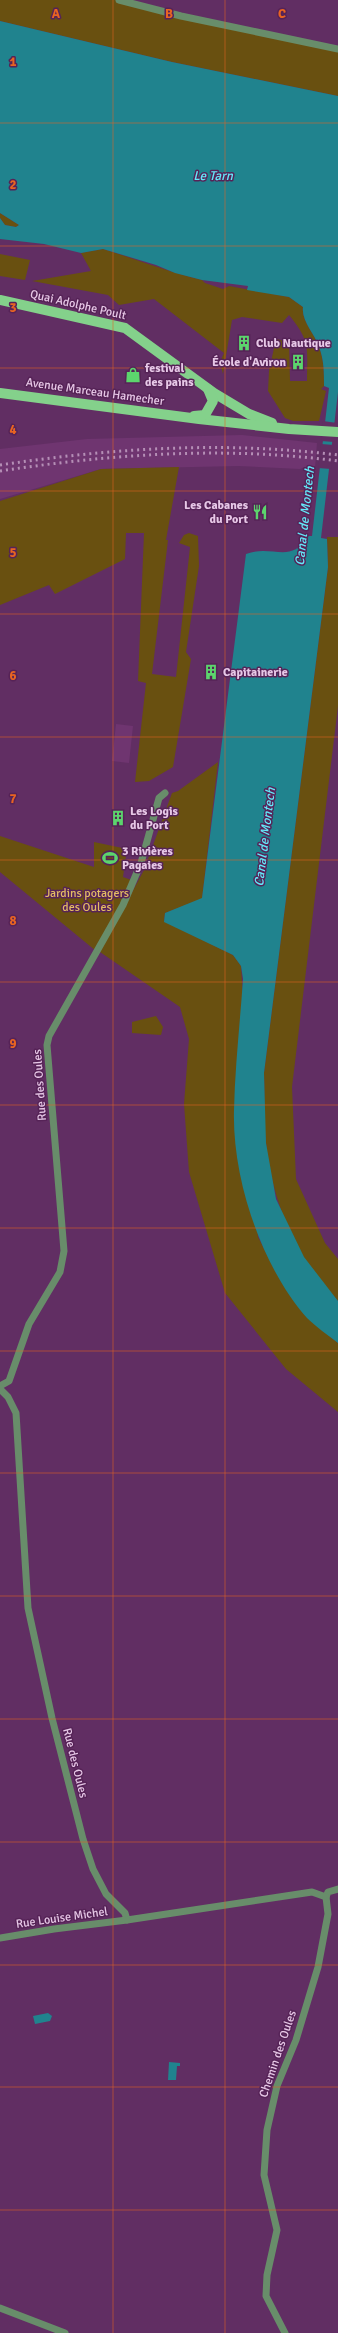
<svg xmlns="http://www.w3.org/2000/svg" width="338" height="2333" font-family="Signika,sans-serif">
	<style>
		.built { fill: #6f3570 }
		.green { fill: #695010 }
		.water { fill: #20838e }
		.pier { fill: #612e63 }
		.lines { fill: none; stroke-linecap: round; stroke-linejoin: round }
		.minor { stroke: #688d6a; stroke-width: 7 }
		.major { stroke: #84d18b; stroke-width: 10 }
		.rail { stroke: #b58fb6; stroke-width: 3; stroke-dasharray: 2 4; stroke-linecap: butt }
		.grid { fill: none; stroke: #e86422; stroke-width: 1; stroke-opacity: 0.55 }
		.labels { text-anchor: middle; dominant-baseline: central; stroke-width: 3; stroke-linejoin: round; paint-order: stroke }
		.street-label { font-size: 12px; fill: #e7c8e7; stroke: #562357 }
		.poi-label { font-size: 12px; font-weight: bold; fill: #e7c8e7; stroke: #562357; text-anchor: start }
		.park-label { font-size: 12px; fill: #e4bd63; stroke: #562357 }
		.water-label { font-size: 13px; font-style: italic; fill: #64e9f9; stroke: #562357 }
		.grid-label { font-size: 13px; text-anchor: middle; font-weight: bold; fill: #e86422; stroke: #562357; stroke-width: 3; stroke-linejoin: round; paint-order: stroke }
	</style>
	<rect width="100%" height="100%" fill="#612e63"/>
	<g class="built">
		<polygon points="242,435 317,443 315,468 305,467 300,469 238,466 101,469 0,499 0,449 87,439"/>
		<polygon points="116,724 133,726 129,763 112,761"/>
	</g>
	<g class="green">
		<polygon points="0,0 119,0 338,49 338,96 172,62 0,21"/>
		<polygon points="0,213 19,225 16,227 5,225 0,218"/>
		<path d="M103 249C136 259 168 272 202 280L205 283 223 289 229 286 289 297 303 307C301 321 315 334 319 347 324 360 324 372 324 386L321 389 326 391 319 421H293L285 418 268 391 269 371 276 339 289 342 290 381H307C307 348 311 342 289 315L282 323 242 317 232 320 223 374 220 362 224 353 154 299 119 305 108 295 32 281 91 271 81 253Z"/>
		<polygon points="0,254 30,260 25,280 0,276"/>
		<polygon points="179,467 166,540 168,540 152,674 176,677 190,547 179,543 184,535 189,533 198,536 199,566 186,652 191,659 173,767 149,781 135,782 146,683 138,681 144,533 126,533 125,559 55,594 49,585 0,605 0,501 101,469"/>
		<path d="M327 537H338V706L292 1087 296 1179 325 1243 338 1259V1301C296 1261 272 1200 266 1143 263 1120 265 1096 264 1073L328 567Z"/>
		<polygon points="218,762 202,899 165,913 164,921 233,955 241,966 258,1237 277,1274 308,1318 338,1343 338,1412 286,1369 225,1293 189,1172 184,1104 189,1039 180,1007 100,952 144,870 172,793 178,791"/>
		<polygon points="0,836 94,867 94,842 127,849 123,877 134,881 96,951 0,872"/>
		<polygon points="156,1016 163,1027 161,1035 132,1033 132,1022"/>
	</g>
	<g class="water">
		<path d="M0 21 172 62 338 96V392L321 538 327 539 328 567 264 1073 266 1143 276 1199 304 1257 338 1301V1343C328 1335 316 1327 307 1318 261 1266 232 1178 234 1110 235 1066 240 1023 243 979L241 966 233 955 164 922 165 913 202 898 246 554C272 544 292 565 307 536H312L329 388 324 386C324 372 324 360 319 347 315 334 301 321 303 307L289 297 247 290 248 286 202 280 175 273 156 265 103 249 81 253 44 244 0 239V218L5 225 16 227 19 225 0 213Z"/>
		<polygon points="48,2013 52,2016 50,2021 35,2024 33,2016"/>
		<polygon points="169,2062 180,2063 180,2066 177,2066 176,2080 168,2080"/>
	</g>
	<g class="pier">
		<polygon points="323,421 337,423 334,442 321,441"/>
		<polygon points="321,444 334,445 331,469 318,468"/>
	</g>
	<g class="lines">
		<g class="minor">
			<polyline points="119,0 181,16 338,49"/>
			<polyline points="0,1386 9,1381 29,1324 60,1272 64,1251 47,1045 49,1036 123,905 141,863 159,798 165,793"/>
			<polyline points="0,1389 8,1397 16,1413 28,1608 52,1718 83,1839 93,1869 106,1894 125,1913 127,1920 312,1892 326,1897 328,1892 338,1889"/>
			<polyline points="0,1938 54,1929 127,1920"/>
			<polyline points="0,2308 65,2333"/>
			<polyline points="285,2333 266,2296 267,2275 277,2230 264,2175 267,2130 277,2086 296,2040 318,1967 328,1914 326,1897"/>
		</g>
		<g class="major">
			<polyline points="0,300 125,328 214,393 249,414 272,423"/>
			<polyline points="0,393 199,419 289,429 338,432"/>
			<polyline points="194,416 205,415 213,401 208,389"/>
		</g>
		<g class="rail">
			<path d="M0 465C113 448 224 441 338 455"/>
			<path d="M0 471C112 454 225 446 338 461"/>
		</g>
	</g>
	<path class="grid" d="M113 0V2333M225 0V2333M0 123H338M0 246H338M0 368H338M0 491H338M0 614H338M0 737H338M0 860H338M0 982H338M0 1105H338M0 1228H338M0 1351H338M0 1473H338M0 1596H338M0 1719H338M0 1842H338M0 1965H338M0 2087H338M0 2210H338"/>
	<defs>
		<symbol id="building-bare" viewBox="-9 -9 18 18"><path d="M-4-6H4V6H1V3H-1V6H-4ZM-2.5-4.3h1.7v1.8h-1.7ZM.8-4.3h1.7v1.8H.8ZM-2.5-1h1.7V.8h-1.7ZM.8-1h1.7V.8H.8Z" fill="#5cd56d" stroke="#562357" stroke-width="2.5" paint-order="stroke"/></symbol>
		<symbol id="shop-bare" viewBox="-9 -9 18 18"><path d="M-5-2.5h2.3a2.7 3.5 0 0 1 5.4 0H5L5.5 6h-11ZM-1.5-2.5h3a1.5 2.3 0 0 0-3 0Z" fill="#5cd56d" stroke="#562357" stroke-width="2.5" paint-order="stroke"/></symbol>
		<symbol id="restaurant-bare" viewBox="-9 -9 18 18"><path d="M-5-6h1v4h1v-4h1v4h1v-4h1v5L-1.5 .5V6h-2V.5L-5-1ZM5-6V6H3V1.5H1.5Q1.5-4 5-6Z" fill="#5cd56d" stroke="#562357" stroke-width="2.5" paint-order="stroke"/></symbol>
		<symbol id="stadium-bare" viewBox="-9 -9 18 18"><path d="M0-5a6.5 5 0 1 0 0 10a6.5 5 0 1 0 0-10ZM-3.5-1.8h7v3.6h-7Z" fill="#5cd56d" stroke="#562357" stroke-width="2.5" paint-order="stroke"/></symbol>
	</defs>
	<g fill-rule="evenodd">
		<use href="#building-bare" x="233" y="332" width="22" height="22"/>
		<use href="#building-bare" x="287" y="351" width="22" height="22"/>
		<use href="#shop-bare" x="122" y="364" width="22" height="22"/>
		<use href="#restaurant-bare" x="249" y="501" width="22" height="22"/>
		<use href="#building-bare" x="200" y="661" width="22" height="22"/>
		<use href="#building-bare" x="107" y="807" width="22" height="22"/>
		<use href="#stadium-bare" x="99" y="847" width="22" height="22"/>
	</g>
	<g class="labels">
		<g class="street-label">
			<text transform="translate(78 305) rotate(13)">Quai Adolphe Poult</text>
			<text transform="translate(95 392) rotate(8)">Avenue Marceau Hamecher</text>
			<text transform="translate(40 1085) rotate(-94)">Rue des Oules</text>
			<text transform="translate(75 1763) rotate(76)">Rue des Oules</text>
			<text transform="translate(62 1918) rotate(-8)">Rue Louise Michel</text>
			<text transform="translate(278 2054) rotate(-71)">Chemin des Oules</text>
		</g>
		<g class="poi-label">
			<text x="256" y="343">Club Nautique</text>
			<text x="286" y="362" text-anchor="end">École d'Aviron</text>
			<text x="145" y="368">festival<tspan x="145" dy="14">des pains</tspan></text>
			<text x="248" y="505" text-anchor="end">Les Cabanes<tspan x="248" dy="14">du Port</tspan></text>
			<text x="223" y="672">Capitainerie</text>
			<text x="130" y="811">Les Logis<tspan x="130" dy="14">du Port</tspan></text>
			<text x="122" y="851">3 Rivières<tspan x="122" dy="14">Pagaies</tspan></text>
		</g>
		<g class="park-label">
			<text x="87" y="893">Jardins potagers<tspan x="87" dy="14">des Oules</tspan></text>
		</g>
		<g class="water-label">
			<text x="213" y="176">Le Tarn</text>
			<text transform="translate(305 516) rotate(-84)">Canal de Montech</text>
			<text transform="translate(265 837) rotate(-83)">Canal de Montech</text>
		</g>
	</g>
	<g class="grid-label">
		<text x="56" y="18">A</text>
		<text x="169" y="18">B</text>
		<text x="282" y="18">C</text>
		<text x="13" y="66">1</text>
		<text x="13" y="189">2</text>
		<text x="13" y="312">3</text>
		<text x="13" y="434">4</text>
		<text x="13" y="557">5</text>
		<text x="13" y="680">6</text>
		<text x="13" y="803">7</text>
		<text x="13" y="925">8</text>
		<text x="13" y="1048">9</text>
	</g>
</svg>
